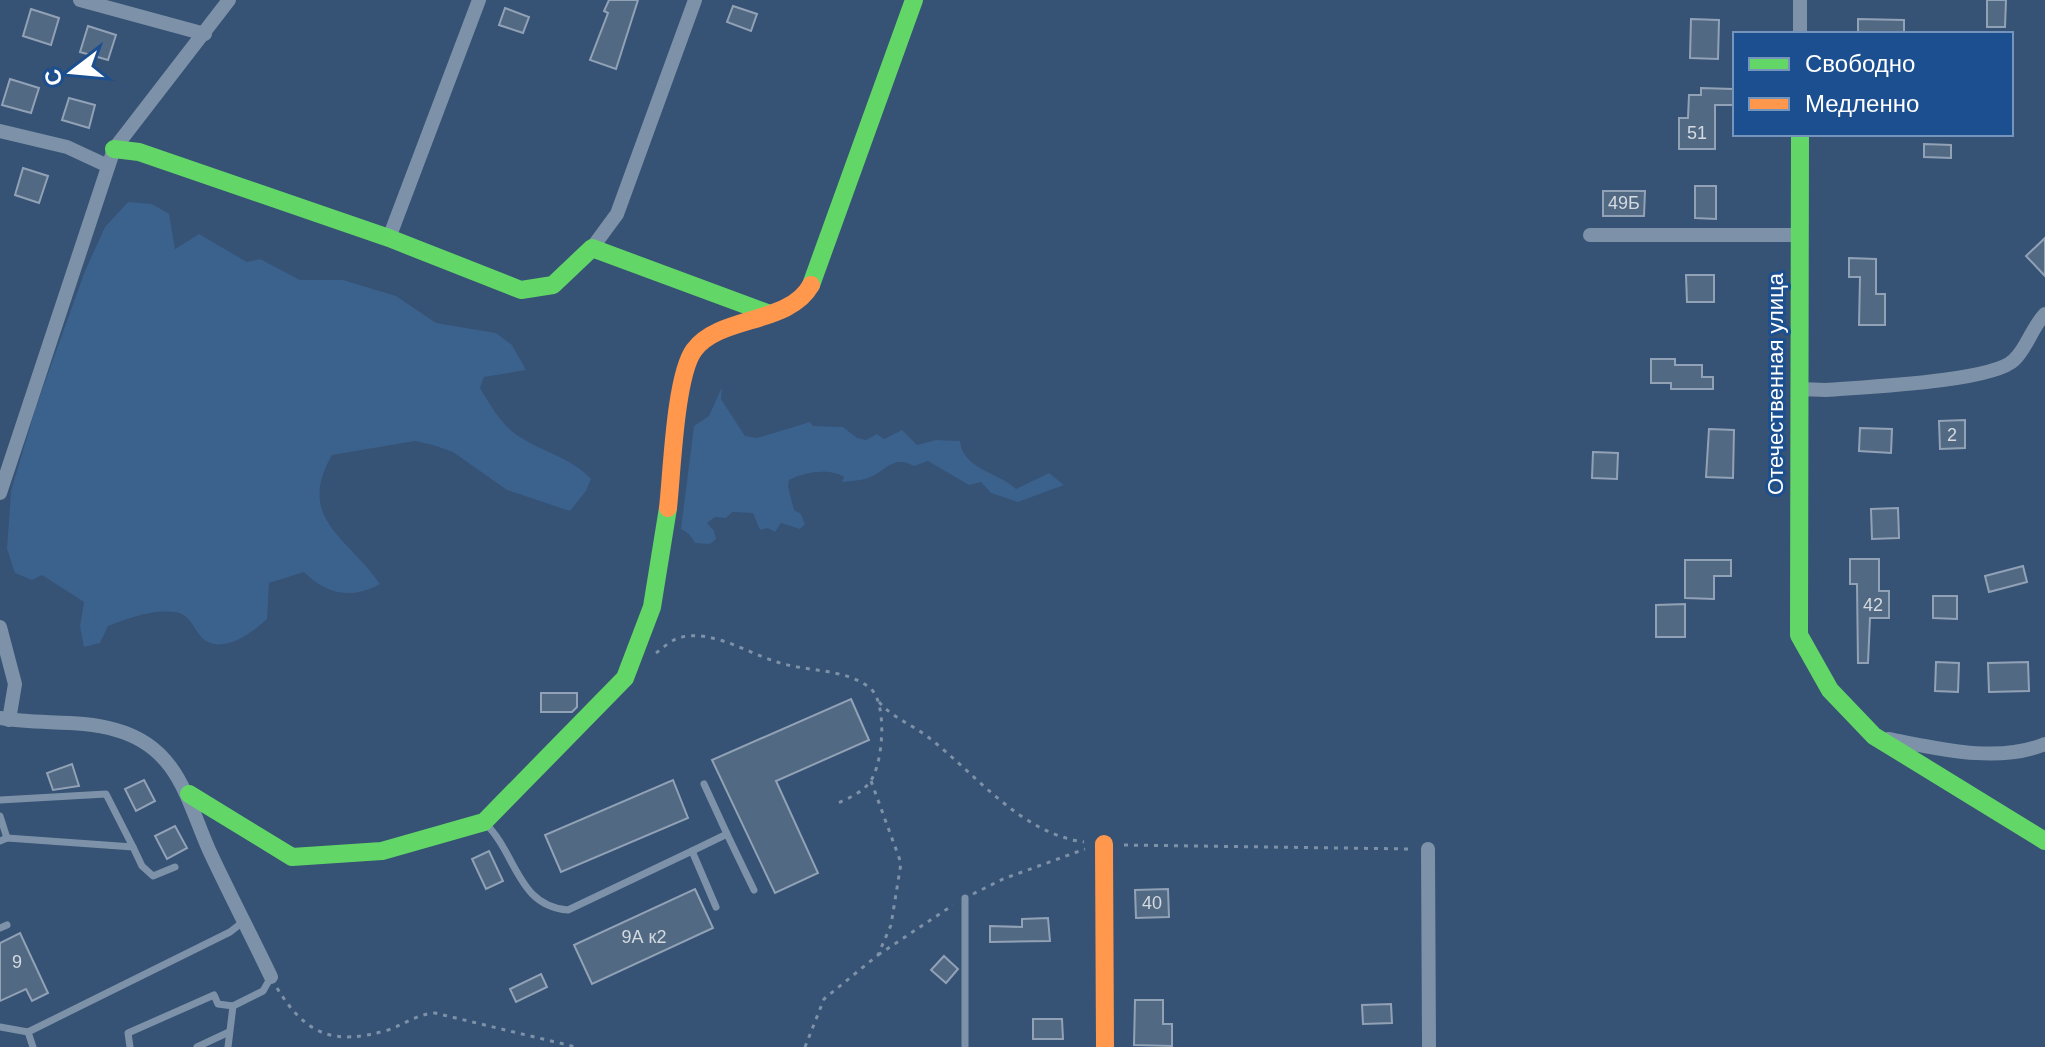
<svg xmlns="http://www.w3.org/2000/svg" width="2045" height="1047" font-family="Helvetica,sans-serif">
	<style>
		.water { fill: #3b618d }
		.building { fill: #526984; stroke: #92a2b6; stroke-width: 2 }
		.lines { fill: none; stroke-linecap: round; stroke-linejoin: round }
		.path { stroke: #7d92a8; stroke-width: 3; stroke-dasharray: 4 6; stroke-linecap: butt }
		.lane { stroke: #7d92a8; stroke-width: 7 }
		.street { stroke: #7d92a8; stroke-width: 14 }
		.fast { stroke: #63d668; stroke-width: 18 }
		.slow { stroke: #ff974d; stroke-width: 18 }
		.labels { text-anchor: middle; dominant-baseline: central; stroke-width: 6; stroke-linejoin: round; paint-order: stroke }
		.number-label { font-size: 18px; fill: #d4dae0 }
		.street-label { font-size: 22px; fill: #fff; stroke: #1b4f8f }
	</style>
	<rect width="100%" height="100%" fill="#365274"/>
	<g class="water">
		<path d="M128 202 152 204 169 214 175 249 199 234 247 262 260 259 300 280H343L396 296 436 323 496 333 512 345 526 370 484 377 480 388C490 405 503 427 520 437 545 453 570 457 591 479L586 491 570 511 507 490 453 452 433 445 415 441 332 455C295 519 349 538 380 584 352 600 325 594 304 572L269 583 267 619C253 632 226 653 206 641 194 633 192 614 175 612 153 609 128 618 108 626L100 643 84 647 80 626 84 602 42 575 32 580 15 573 7 549 11 491 36 407 85 271 105 227Z"/>
		<path d="M722 387 721 399 745 436 757 438 810 422 813 426 843 427 857 438 866 440 877 434 884 439 902 430 917 445 936 440 960 441C963 470 999 472 1016 489L1049 473 1064 485 1018 502 991 493 981 482 969 485 928 461 914 466C892 454 886 472 868 478 860 481 850 481 842 482L844 477C830 468 805 472 789 480L788 487 794 510 801 514 805 524 800 529 781 523 775 532 768 528 760 530 753 513 732 512 726 518 715 517 707 523 714 531 716 539 710 544 695 543 689 534 681 529 694 426 709 416Z"/>
	</g>
	<g class="building">
		<polygon points="609,0 638,0 616,69 590,60 608,13 604,11"/>
		<polygon points="1987,0 2006,0 2005,27 1987,27"/>
		<polygon points="733,6 757,14 751,31 727,22"/>
		<polygon points="505,8 529,17 523,33 499,25"/>
		<polygon points="31,9 59,18 51,45 23,36"/>
		<polygon points="1691,19 1719,20 1718,59 1690,58"/>
		<polygon points="1858,19 1904,20 1904,34 1858,34"/>
		<polygon points="88,26 116,35 108,60 80,52"/>
		<polygon points="10,79 39,88 31,113 2,105"/>
		<polygon points="1701,88 1733,89 1733,105 1715,105 1715,149 1679,149 1679,118 1688,118 1689,95 1701,95"/>
		<polygon points="69,98 95,105 89,128 62,120"/>
		<polygon points="1924,144 1951,145 1951,158 1924,157"/>
		<polygon points="23,168 48,176 39,203 15,195"/>
		<polygon points="1695,186 1716,186 1716,219 1695,218"/>
		<polygon points="1603,191 1645,191 1644,216 1603,216"/>
		<polygon points="2045,238 2045,276 2026,256"/>
		<polygon points="1849,258 1876,259 1876,294 1885,294 1885,325 1859,325 1860,277 1849,277"/>
		<polygon points="1686,275 1714,275 1714,302 1687,302"/>
		<polygon points="1651,359 1675,359 1675,365 1702,365 1702,377 1713,377 1713,389 1671,389 1671,383 1651,383"/>
		<polygon points="1965,420 1965,448 1940,449 1939,421"/>
		<polygon points="1860,428 1892,429 1891,453 1859,451"/>
		<polygon points="1709,429 1734,430 1733,478 1706,477"/>
		<polygon points="1593,452 1618,453 1617,479 1592,478"/>
		<polygon points="1898,508 1899,538 1872,539 1871,509"/>
		<polygon points="1850,559 1879,559 1879,591 1889,591 1889,618 1870,618 1868,663 1858,663 1857,584 1850,584"/>
		<polygon points="1685,560 1731,560 1731,576 1714,576 1714,599 1685,598"/>
		<polygon points="2023,566 2027,582 1989,592 1985,576"/>
		<polygon points="1933,596 1957,596 1957,619 1933,618"/>
		<polygon points="1685,604 1685,637 1656,637 1656,605"/>
		<polygon points="1936,662 1959,663 1958,692 1935,691"/>
		<polygon points="2028,662 2029,691 1989,692 1988,663"/>
		<polygon points="541,693 577,693 577,707 572,712 541,712"/>
		<polygon points="851,699 869,740 776,781 818,873 775,893 712,760"/>
		<polygon points="72,764 79,786 53,790 47,773"/>
		<polygon points="144,780 155,801 136,811 125,789"/>
		<polygon points="673,780 688,818 561,872 545,835"/>
		<polygon points="175,826 187,848 167,859 155,836"/>
		<polygon points="489,851 503,881 486,889 472,859"/>
		<polygon points="695,889 713,928 592,984 574,945"/>
		<polygon points="1168,889 1169,917 1136,918 1135,890"/>
		<polygon points="1048,918 1050,941 990,942 990,926 1022,927 1022,919"/>
		<polygon points="20,933 48,993 32,1001 26,989 0,1001 0,943"/>
		<polygon points="944,956 958,969 946,983 931,970"/>
		<polygon points="541,974 547,987 516,1002 510,989"/>
		<polygon points="1135,1000 1163,1000 1163,1024 1172,1024 1172,1046 1134,1045"/>
		<polygon points="1391,1004 1392,1023 1363,1024 1362,1005"/>
		<polygon points="1033,1019 1062,1019 1063,1039 1033,1039"/>
	</g>
	<g class="lines">
		<g class="path">
			<path d="M656 653C664 647 672 639 682 637 713 630 748 653 777 662 806 672 847 668 871 689 888 705 883 767 869 783 861 793 849 798 838 803"/>
			<path d="M879 702C893 718 911 724 928 737 977 775 1020 833 1084 842"/>
			<polyline points="1124,845 1412,849"/>
			<polyline points="973,894 1003,879 1085,849"/>
			<polyline points="878,955 953,905"/>
			<path d="M277 988C306 1035 333 1046 388 1030 405 1024 417 1014 435 1013L576 1047"/>
			<polyline points="805,1047 824,999 878,955 891,925 901,863 871,781"/>
		</g>
		<g class="lane">
			<polyline points="0,800 106,794 133,847"/>
			<polyline points="0,816 7,838"/>
			<path d="M485 823C517 854 517 906 568 910L692 851 716 907"/>
			<polyline points="727,834 754,890"/>
			<polyline points="0,841 7,838 133,847 142,866 153,876 175,867"/>
			<polyline points="692,851 727,834 704,784"/>
			<polyline points="965,898 965,1047"/>
			<polyline points="0,928 7,925"/>
			<polyline points="0,1027 28,1032 230,932 244,921"/>
			<polyline points="28,1032 33,1047"/>
			<polyline points="130,1047 128,1033 214,995 218,1004 233,1006"/>
			<polyline points="197,1047 229,1032"/>
			<polyline points="228,1047 233,1006 263,991 271,977"/>
		</g>
		<g class="street">
			<polyline points="80,0 205,34"/>
			<polyline points="1800,34 1800,0"/>
			<polyline points="0,131 67,147 108,166"/>
			<polyline points="1590,235 1800,235"/>
			<polyline points="389,238 479,0"/>
			<polyline points="592,248 617,214 695,0"/>
			<path d="M1799 389 1826 390C1862 387 1992 382 2014 360 2027 348 2032 327 2045 314"/>
			<polyline points="0,493 114,149 229,0"/>
			<polyline points="0,627 15,684 9,720"/>
			<path d="M0 718C38 725 79 719 116 730 178 747 187 800 209 850 229 893 251 935 271 977"/>
			<path d="M1888 739C1936 748 1997 764 2045 744"/>
			<polyline points="1428,849 1429,1047"/>
		</g>
		<g class="fast">
			<polyline points="1800,134 1799,635 1830,690 1874,736 2045,841"/>
			<polyline points="114,149 139,152 389,238 521,290 553,285 592,248 770,314"/>
			<polyline points="811,285 914,0"/>
			<polyline points="189,794 292,857 382,851 484,822 625,678 652,607 668,508"/>
		</g>
		<g class="slow">
			<path d="M668 508C672 473 675 376 694 350 720 315 789 325 811 285"/>
			<polyline points="1104,844 1105,1047"/>
		</g>
	</g>
	<g class="labels">
		<g class="number-label">
			<text x="1697" y="133">51</text>
			<text x="1624" y="203">49Б</text>
			<text x="1952" y="435">2</text>
			<text x="1873" y="605">42</text>
			<text x="1152" y="903">40</text>
			<text x="644" y="937">9А к2</text>
			<text x="17" y="962">9</text>
		</g>
		<g class="street-label">
			<text transform="translate(1775 384) rotate(-90)">Отечественная улица</text>
		</g>
	</g>
	<rect x="1733" y="32" width="280" height="104" fill="#1b4f8f" stroke="#7695bc" stroke-width="2"/>
	<rect x="1749" y="58" width="40" height="12" fill="#63d668" stroke="#7695bc" stroke-width="2"/>
	<text x="1805" y="72" font-size="24" fill="#ffffff">Свободно</text>
	<rect x="1749" y="98" width="40" height="12" fill="#ff974d" stroke="#7695bc" stroke-width="2"/>
	<text x="1805" y="112" font-size="24" fill="#ffffff">Медленно</text>
	<g transform="translate(72 72) rotate(254)" stroke="#1b4f8f" stroke-width="6" paint-order="stroke">
	<path d="M0-6L14 30L0 20L-14 30Z" fill="#ffffff"/>
	<text y="-12" font-size="22" font-weight="bold" text-anchor="middle" fill="#ffffff">С</text>
	</g>
</svg>
